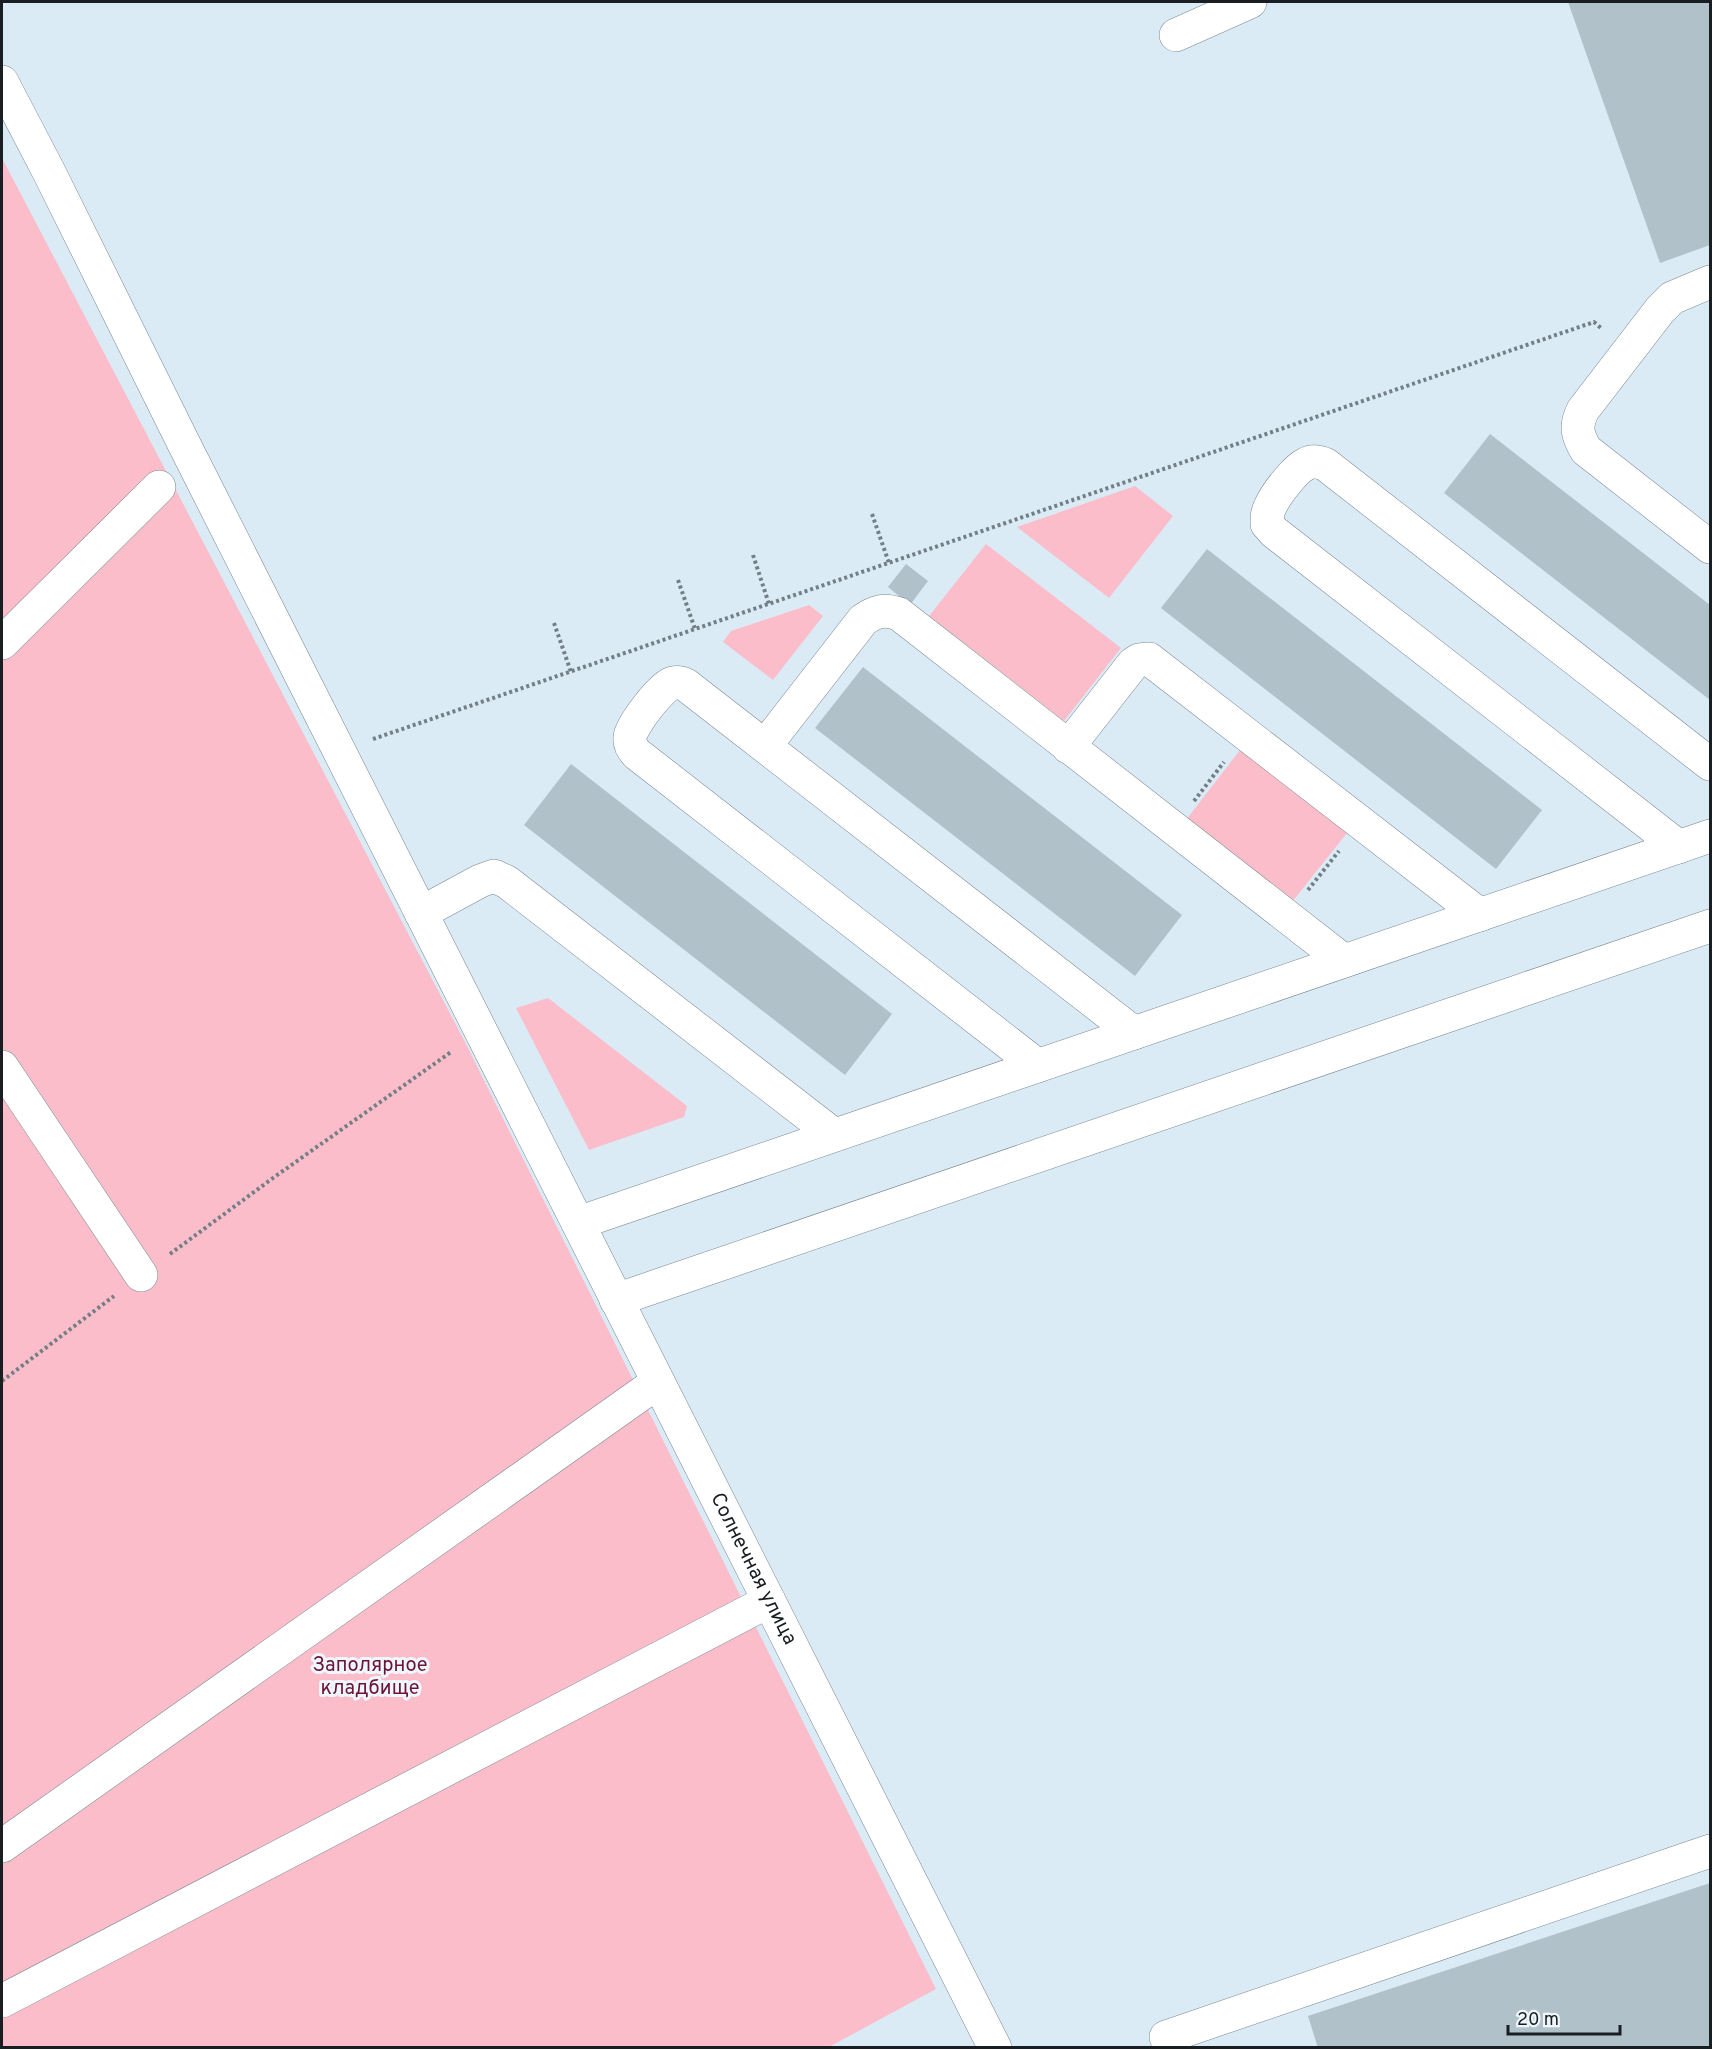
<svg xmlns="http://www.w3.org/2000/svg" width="1712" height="2049" font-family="Overpass,sans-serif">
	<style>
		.green { fill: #fcbdcb }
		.building { fill: #b0c1ca }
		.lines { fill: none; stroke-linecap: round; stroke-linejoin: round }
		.minor-casing { stroke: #798891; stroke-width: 34 }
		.path { stroke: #737e85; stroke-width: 4; stroke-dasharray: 3 3; stroke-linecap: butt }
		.minor { stroke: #fff; stroke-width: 33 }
		.labels { text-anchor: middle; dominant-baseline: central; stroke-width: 6; stroke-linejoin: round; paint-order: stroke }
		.street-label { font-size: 20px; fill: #181e22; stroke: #edf7fd }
		.park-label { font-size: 20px; fill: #6e1336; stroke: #edf7fd }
	</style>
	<rect width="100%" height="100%" fill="#daebf5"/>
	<g class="green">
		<polygon points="2,158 465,1042 936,1989 829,2047 2,2047"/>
		<polygon points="1135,486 1173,516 1109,598 1017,527"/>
		<polygon points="986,544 1121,648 1064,721 929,616"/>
		<polygon points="809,605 823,616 773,680 723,642 731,631"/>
		<polygon points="1244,745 1351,828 1288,907 1182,825"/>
		<polygon points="548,998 687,1106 684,1117 589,1150 516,1008"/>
	</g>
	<g class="building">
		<polygon points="1568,2 1710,2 1710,245 1660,263"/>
		<polygon points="1490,434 1710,605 1710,700 1444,493"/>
		<polygon points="1207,549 1542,810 1496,869 1161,608"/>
		<polygon points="906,564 928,581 910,605 888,587"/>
		<polygon points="863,667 1182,915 1135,976 815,728"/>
		<polygon points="571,764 892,1014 845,1075 524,825"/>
		<polygon points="1710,1883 1710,2048 1318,2048 1308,2016"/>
	</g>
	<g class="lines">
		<defs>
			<g id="minor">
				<polyline points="1176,35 1250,2"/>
				<path id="s1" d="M2 82 49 172 185 446 995 2048"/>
				<path d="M1710 282 1672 298 1660 310 1583 410C1575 426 1577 435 1586 450L1710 547"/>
				<polyline points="2,643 159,487"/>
				<path d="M765 746 863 620C876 611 884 609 899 614L1344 961"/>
				<polyline points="1068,747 1133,664 1139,660 1149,659 1480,915"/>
				<path d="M1679 847 1274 532 1267 524C1267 517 1267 512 1271 505 1276 494 1295 469 1306 464 1312 460 1318 462 1325 464L1710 764"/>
				<polyline points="421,913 480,881 494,876 507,882 834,1135"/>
				<path d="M1038 1066 637 754C633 749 629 745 630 737 631 726 662 685 673 683 678 682 682 683 686 685L1134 1033"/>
				<polyline points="2,1067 141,1275"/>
				<polyline points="578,1223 1710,836"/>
				<polyline points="616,1300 1710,926"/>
				<polyline points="2,1846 658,1382"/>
				<polyline points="2,2001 769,1601"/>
				<polyline points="1170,2048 1166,2037 1710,1851"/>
			</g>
		</defs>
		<use href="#minor" class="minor-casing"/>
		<g class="path">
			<polyline points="872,514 889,563"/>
			<polyline points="753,555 769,604"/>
			<polyline points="678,580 695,629"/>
			<polyline points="554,623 571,672"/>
			<polyline points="373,739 1594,322 1602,329"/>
			<polyline points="1194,801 1224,762"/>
			<polyline points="1308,890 1339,851"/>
			<polyline points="170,1254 273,1178 451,1052"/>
			<polyline points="2,1381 114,1296"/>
		</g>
		<use href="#minor" class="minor"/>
	</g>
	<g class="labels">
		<g class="street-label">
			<text stroke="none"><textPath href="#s1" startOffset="1666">Солнечная улица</textPath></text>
		</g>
		<g class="park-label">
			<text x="370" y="1666">Заполярное<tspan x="370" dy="23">кладбище</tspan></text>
		</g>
	</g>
	<rect width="1712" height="2049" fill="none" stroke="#181e22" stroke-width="6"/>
	<path d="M1508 2025v9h112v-9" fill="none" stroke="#181e22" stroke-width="3"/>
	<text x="1517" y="2025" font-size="18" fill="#181e22" stroke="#edf7fd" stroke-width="4.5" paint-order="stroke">20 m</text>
</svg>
